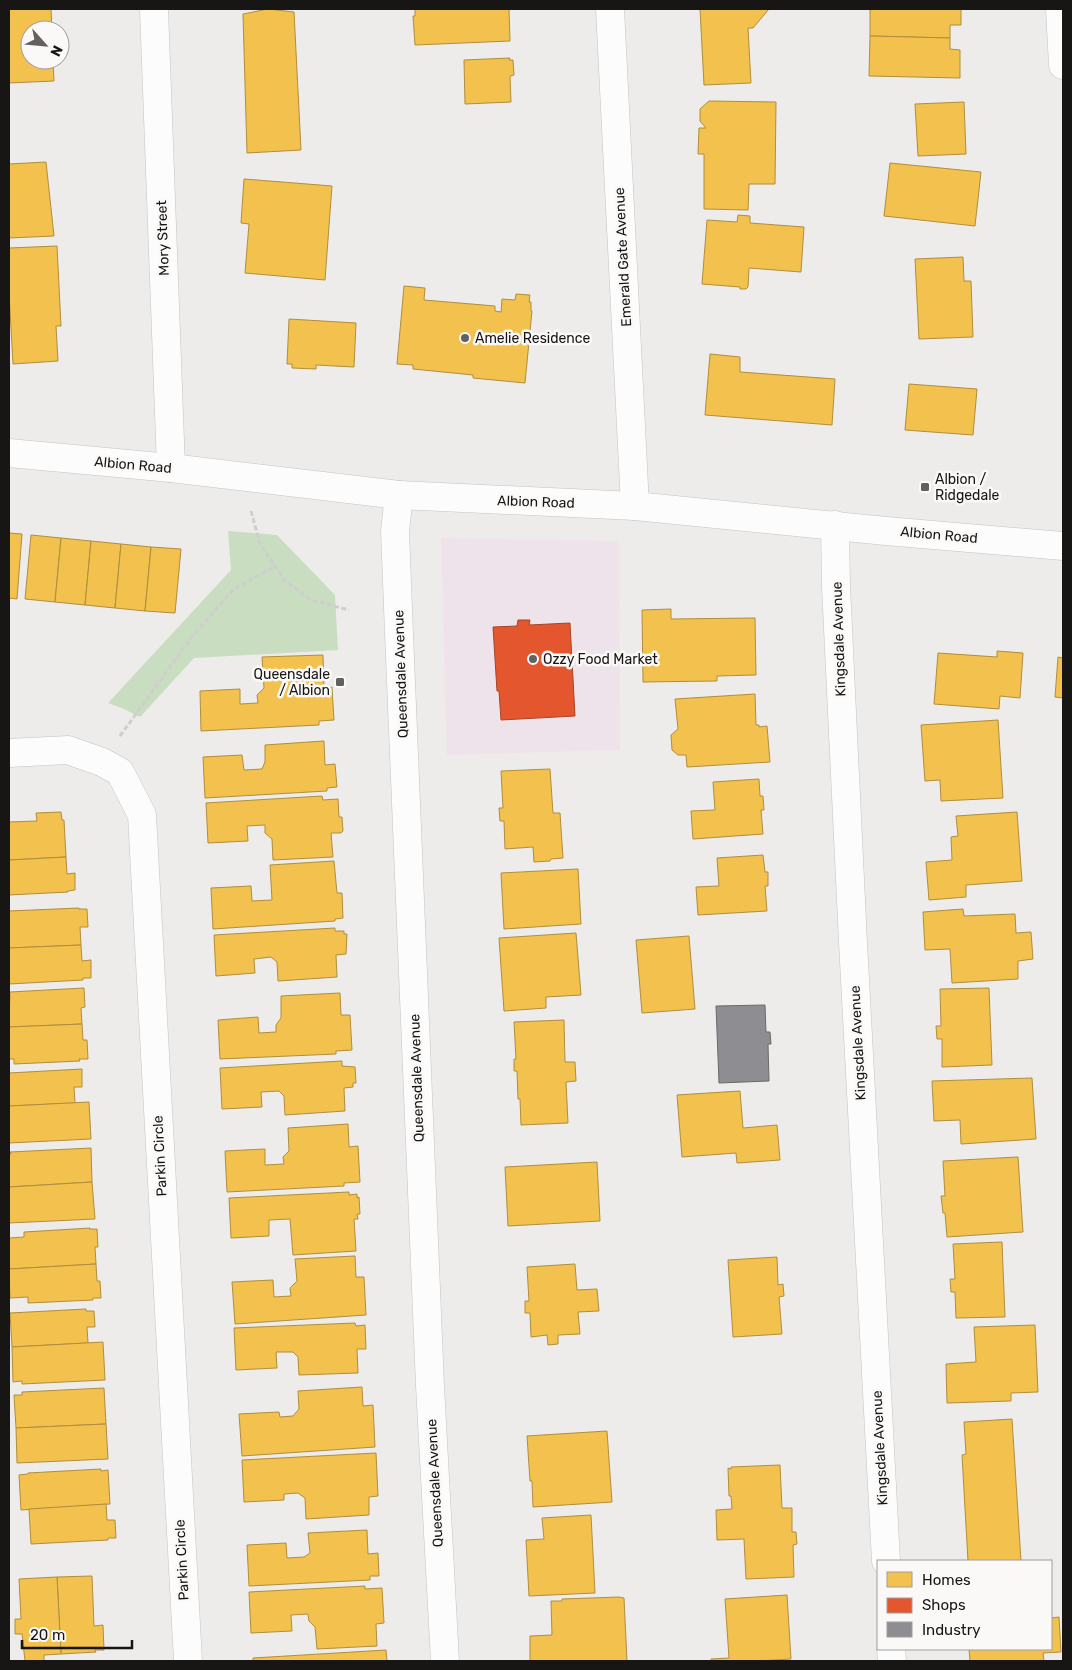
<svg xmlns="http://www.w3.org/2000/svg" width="1072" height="1670" font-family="Rubik,sans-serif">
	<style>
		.commercial { fill: #efe3eb }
		.green { fill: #c9ddc1 }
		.homes { fill: #f2c14e; stroke: #b08e3d }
		.shops { fill: #e4572e; stroke: #a64426 }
		.industry { fill: #8d8d92; stroke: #6a696c }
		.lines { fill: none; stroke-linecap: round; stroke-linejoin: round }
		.street-casing { stroke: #c4c3c2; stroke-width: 29 }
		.secondary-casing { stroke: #c4c3c2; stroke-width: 29 }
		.path { stroke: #cececd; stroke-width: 3; stroke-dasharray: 5 2.5; stroke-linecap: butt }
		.street { stroke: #fcfcfc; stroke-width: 28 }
		.secondary { stroke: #fcfcfc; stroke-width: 28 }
		.poi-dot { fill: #626160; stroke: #fbf9f7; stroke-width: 2 }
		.labels { text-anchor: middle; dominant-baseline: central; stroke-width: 5; stroke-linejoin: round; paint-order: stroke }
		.street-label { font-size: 14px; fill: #171615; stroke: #fbf9f7 }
		.poi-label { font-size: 14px; fill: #171615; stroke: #fbf9f7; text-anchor: start }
	</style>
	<rect width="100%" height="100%" fill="#edecea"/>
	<polygon class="commercial" points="441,538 619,541 620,750 447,755"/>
	<polygon class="green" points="228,531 277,535 335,595 338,650 194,658 140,717 124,709 108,703 231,570"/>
	<g class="homes">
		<polygon points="9,9 51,9 52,30 30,30 30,60 53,60 54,81 9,83"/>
		<polygon points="268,9 294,12 301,150 247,153 243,14"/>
		<polygon points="415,9 509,9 510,41 415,45 413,16 415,16"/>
		<polygon points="700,9 769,9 753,28 748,28 751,83 704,85"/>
		<polygon points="870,9 961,9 961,25 950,25 950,38 870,36"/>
		<polygon points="870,36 950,38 950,49 960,50 960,78 869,76"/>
		<polygon points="510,58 509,60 513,60 514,75 510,76 511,102 465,104 464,60"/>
		<polygon points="709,101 776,102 775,184 749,184 748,210 704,209 704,154 698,154 699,128 706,128 700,121 700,109"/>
		<polygon points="964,102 966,154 918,156 915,104"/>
		<polygon points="46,162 54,236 9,238 9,164"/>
		<polygon points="890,163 981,172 975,226 884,216"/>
		<polygon points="244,179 332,186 325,280 245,273 249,224 241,223"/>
		<polygon points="738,215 750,216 750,223 804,227 801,272 749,268 748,287 746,289 740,289 740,287 702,284 707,220 737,222"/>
		<polygon points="57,246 61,326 56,326 58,361 13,364 9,293 9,248"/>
		<polygon points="963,257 964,281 971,281 973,337 919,339 915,259"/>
		<polygon points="404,286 425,288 424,300 495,306 495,311 501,312 502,299 515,300 516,294 530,295 529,302 531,302 531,311 532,311 525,383 473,378 473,375 413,369 413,365 397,364"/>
		<polygon points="289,319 356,323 354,367 316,365 316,369 292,368 292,364 287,364"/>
		<polygon points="710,354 740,357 740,372 835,379 832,425 705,415"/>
		<polygon points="909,384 977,389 973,435 905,430"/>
		<polygon points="9,533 22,534 17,599 9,598"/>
		<polygon points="31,535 61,538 55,602 25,599"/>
		<polygon points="61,538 91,541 85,605 55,602"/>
		<polygon points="91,541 121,544 115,608 85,605"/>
		<polygon points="121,544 151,547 145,611 115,608"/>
		<polygon points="151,547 181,549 175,613 145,611"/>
		<polygon points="671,609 671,619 755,618 756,675 717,676 717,681 643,682 642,610"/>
		<polygon points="997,651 1023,653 1020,698 1000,696 999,709 934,704 938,653 997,657"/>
		<polygon points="323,655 324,688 332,687 334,720 319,721 319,725 201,731 200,691 240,689 240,704 258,703 257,695 264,688 262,657"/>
		<polygon points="1058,657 1063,658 1063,698 1055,697"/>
		<polygon points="755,694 756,725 759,725 759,727 767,726 770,762 687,767 686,755 678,755 672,750 671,735 678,729 675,699"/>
		<polygon points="998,720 1003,798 941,801 940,780 925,781 921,725"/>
		<polygon points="324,741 325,765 335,764 337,787 327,788 327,791 205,798 203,757 242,755 244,770 262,769 265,762 265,745"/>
		<polygon points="550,769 553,813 560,813 563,858 551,859 550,861 534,862 533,847 505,849 504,821 500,821 499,808 503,808 501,771"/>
		<polygon points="759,779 760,796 763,796 764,810 761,810 763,834 693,839 691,811 715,810 713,782"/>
		<polygon points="322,796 323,800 338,799 339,817 342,817 343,831 341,833 331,833 333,857 273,860 272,839 265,833 265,825 247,826 248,841 208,843 206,803"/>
		<polygon points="61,812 62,820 64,820 66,857 9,860 9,822 37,821 36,813"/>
		<polygon points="1017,812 1022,881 966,885 966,897 929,900 926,862 952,860 951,837 958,836 956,816"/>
		<polygon points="763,855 765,872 768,872 768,886 765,886 767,911 698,915 696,887 719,886 717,858"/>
		<polygon points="66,857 67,874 75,873 75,890 68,891 68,892 9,895 9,860"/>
		<polygon points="334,861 337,893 342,893 343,918 335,919 335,921 213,929 211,888 251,886 252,901 272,900 270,865"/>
		<polygon points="578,869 581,924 504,929 501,873"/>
		<polygon points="79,908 79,909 87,909 88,927 80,927 81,945 9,948 9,911"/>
		<polygon points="963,909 964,916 1015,914 1016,933 1031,932 1033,959 1018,961 1018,979 952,983 950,949 925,950 923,912"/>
		<polygon points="335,928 335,931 344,931 344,934 347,934 346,954 336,955 337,977 278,981 277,962 271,957 254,959 255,973 216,976 214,935"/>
		<polygon points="576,933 581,995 546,997 546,1008 504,1011 499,938"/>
		<polygon points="689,936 695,1009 642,1013 636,940"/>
		<polygon points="81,945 82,961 91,960 91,978 83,978 83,980 9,984 9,948"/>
		<polygon points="84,988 85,1007 81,1008 82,1024 9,1027 10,992"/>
		<polygon points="989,988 992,1065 942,1067 942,1039 937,1039 936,1026 941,1026 940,989"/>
		<polygon points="340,993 341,1015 350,1015 352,1050 336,1051 336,1054 220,1059 218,1020 258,1017 259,1033 276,1032 276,1025 281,1018 281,996"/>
		<polygon points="564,1020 565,1062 575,1062 576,1081 566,1082 568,1123 521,1125 520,1099 518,1099 517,1071 514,1071 514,1059 516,1059 514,1022"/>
		<polygon points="82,1024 83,1040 87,1040 88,1059 79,1059 80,1061 14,1064 14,1059 9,1059 9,1027"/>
		<polygon points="342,1061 342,1066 355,1067 356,1083 353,1083 353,1087 344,1088 345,1111 285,1115 284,1096 279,1091 261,1092 262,1107 222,1109 220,1068"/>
		<polygon points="82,1069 82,1087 74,1087 75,1103 9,1106 9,1073"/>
		<polygon points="1032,1078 1036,1139 961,1144 960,1120 934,1121 932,1081"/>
		<polygon points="740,1091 743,1128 777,1125 780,1160 737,1163 736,1153 682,1157 677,1095"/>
		<polygon points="89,1102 91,1139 9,1143 9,1106"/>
		<polygon points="348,1124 349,1147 358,1146 360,1182 344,1183 344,1186 227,1192 225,1151 265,1149 265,1165 284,1164 283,1157 289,1151 288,1128"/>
		<polygon points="91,1148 92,1182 9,1187 9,1155 11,1154 10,1152"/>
		<polygon points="1018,1157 1023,1232 947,1237 945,1213 943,1213 941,1196 945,1196 943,1161"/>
		<polygon points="597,1162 600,1221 508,1226 505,1167"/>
		<polygon points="92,1182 95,1219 9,1223 9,1187"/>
		<polygon points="349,1192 349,1195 357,1194 357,1198 359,1197 360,1214 357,1214 358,1219 354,1219 356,1251 293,1255 290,1219 269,1220 269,1236 231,1238 229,1198"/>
		<polygon points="90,1228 89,1229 97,1229 98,1247 95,1247 96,1264 9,1269 9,1238 24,1237 24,1232"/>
		<polygon points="1002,1242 1005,1317 956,1318 955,1292 951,1292 950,1279 955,1279 953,1244"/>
		<polygon points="355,1256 356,1277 364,1277 366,1315 235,1324 232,1282 273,1280 274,1297 291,1296 290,1288 297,1281 295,1259"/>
		<polygon points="777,1257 778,1285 783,1284 784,1296 779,1297 782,1334 733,1337 728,1260"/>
		<polygon points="96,1264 97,1281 100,1281 101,1298 93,1298 93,1300 28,1303 28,1297 10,1298 9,1269"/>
		<polygon points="575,1264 577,1290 597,1289 599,1311 578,1312 580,1334 558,1335 558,1344 548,1345 547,1335 531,1337 530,1313 525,1313 525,1301 529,1301 527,1267"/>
		<polygon points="86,1309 86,1311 94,1311 95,1327 87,1327 88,1343 12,1347 10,1313"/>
		<polygon points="355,1323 356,1326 365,1325 366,1349 357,1349 358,1373 299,1375 298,1357 293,1352 276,1352 277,1368 236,1370 234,1328"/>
		<polygon points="1035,1325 1038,1392 1011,1393 1011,1401 947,1403 946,1364 976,1362 974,1327"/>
		<polygon points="103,1342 105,1380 22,1384 22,1381 13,1382 12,1347"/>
		<polygon points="362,1387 363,1406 373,1405 375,1447 242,1456 239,1414 279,1412 280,1417 293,1416 299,1409 298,1391"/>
		<polygon points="104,1388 106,1424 16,1428 14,1395 22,1395 22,1392"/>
		<polygon points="1012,1419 1021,1561 968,1561 962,1455 966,1454 964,1422"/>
		<polygon points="106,1424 108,1459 17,1463 16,1428"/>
		<polygon points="607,1431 612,1502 533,1507 532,1481 530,1481 527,1436"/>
		<polygon points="376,1453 378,1496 369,1497 369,1515 306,1519 305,1498 298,1493 284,1494 284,1500 244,1502 242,1460"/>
		<polygon points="780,1465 782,1508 792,1508 792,1532 796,1532 797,1544 793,1545 794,1577 746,1579 744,1539 717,1540 716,1510 732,1509 731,1496 729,1496 728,1468 731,1469 731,1467"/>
		<polygon points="101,1469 101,1471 108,1470 110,1504 21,1510 19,1475 28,1474 28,1473"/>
		<polygon points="106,1504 107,1520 115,1520 116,1538 108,1538 108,1540 31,1544 29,1509"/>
		<polygon points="591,1515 595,1593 529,1596 526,1540 544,1539 542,1518"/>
		<polygon points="367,1530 368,1554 378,1553 379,1576 370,1576 370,1580 249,1586 247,1545 286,1543 287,1558 304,1557 310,1553 308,1533"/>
		<polygon points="92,1576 94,1626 103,1625 104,1650 95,1650 96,1652 61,1654 57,1577"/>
		<polygon points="57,1577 61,1654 44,1655 44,1661 25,1661 22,1634 15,1634 15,1619 21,1619 19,1579"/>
		<polygon points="365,1586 365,1589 382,1588 384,1623 376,1624 377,1646 317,1649 315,1627 309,1621 308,1614 291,1615 292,1631 251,1633 249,1592"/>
		<polygon points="787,1595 791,1659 757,1661 711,1661 711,1659 729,1658 725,1599"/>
		<polygon points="619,1597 624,1598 627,1661 530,1661 530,1636 552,1635 551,1601 562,1601 562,1599"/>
		<polygon points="1059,1617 1061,1652 1043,1653 1044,1661 970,1661 969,1649 1051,1649 1051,1618"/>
		<polygon points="386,1650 387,1661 253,1661 253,1658"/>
	</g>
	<polygon class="shops" points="518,620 530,620 529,625 570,623 575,716 501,720 499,691 497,691 493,627 517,626"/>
	<polygon class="industry" points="765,1005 766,1032 770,1032 771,1044 768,1044 769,1081 719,1083 716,1006"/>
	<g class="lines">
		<defs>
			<g id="street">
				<polyline points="154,9 171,468"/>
				<polyline points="610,9 635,506"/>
				<polyline points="1060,9 1063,65"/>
				<polyline points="399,495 395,531 399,633 430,1386 445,1661"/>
				<polyline points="835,525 836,587 853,942 886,1561"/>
				<polyline points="9,753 68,750 102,762 120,772 142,815 188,1661"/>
				<polyline points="891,1649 892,1661"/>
			</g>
			<polyline id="secondary" points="9,453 171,468 399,495 635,506 886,531 1063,546"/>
		</defs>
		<use href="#street" class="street-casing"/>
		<use href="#secondary" class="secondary-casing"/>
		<g class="path">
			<polyline points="251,511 260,544 285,581 311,600 349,610"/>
			<polyline points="120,736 191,638 234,589 274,567"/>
		</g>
		<use href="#street" class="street"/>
		<use href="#secondary" class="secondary"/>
	</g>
	<g class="poi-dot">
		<circle cx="465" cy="338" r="5"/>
		<rect x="920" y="482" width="10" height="10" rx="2.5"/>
		<circle cx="533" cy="659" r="5"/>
		<rect x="335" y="677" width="10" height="10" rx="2.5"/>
	</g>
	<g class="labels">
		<g class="street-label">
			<text transform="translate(163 238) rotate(-92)">Mory Street</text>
			<text transform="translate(623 257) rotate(-93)">Emerald Gate Avenue</text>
			<text transform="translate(133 465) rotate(5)">Albion Road</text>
			<text transform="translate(536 502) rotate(2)">Albion Road</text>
			<text transform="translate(939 535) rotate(5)">Albion Road</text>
			<text transform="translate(839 639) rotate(-92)">Kingsdale Avenue</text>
			<text transform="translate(401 674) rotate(-92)">Queensdale Avenue</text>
			<text transform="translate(858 1043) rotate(-93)">Kingsdale Avenue</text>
			<text transform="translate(417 1078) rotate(-92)">Queensdale Avenue</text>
			<text transform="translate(160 1156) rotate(-93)">Parkin Circle</text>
			<text transform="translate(880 1448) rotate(-93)">Kingsdale Avenue</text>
			<text transform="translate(435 1483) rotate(-93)">Queensdale Avenue</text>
			<text transform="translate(182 1560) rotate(-93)">Parkin Circle</text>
		</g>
		<g class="poi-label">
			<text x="475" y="338">Amelie Residence</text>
			<text x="935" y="479">Albion /<tspan x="935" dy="16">Ridgedale</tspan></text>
			<text x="543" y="659">Ozzy Food Market</text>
			<text x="330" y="674" text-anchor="end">Queensdale<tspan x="330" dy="16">/ Albion</tspan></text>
		</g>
	</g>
	<rect width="1072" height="1670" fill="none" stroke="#171615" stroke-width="20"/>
	<rect x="877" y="1560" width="175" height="90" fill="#fbf9f7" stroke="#a09e9d"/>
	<rect x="887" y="1572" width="25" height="15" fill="#f2c14e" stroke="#a09e9d"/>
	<text x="922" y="1585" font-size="15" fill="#171615">Homes</text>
	<rect x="887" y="1598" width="25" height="15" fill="#e4572e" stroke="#a09e9d"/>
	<text x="922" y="1610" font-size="15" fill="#171615">Shops</text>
	<rect x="887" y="1622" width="25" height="15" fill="#8d8d92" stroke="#a09e9d"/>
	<text x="922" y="1635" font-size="15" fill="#171615">Industry</text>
	<g transform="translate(45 45) rotate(117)"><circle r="24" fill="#fbf9f7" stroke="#a09e9d"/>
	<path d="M0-4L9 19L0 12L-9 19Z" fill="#626160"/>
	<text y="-8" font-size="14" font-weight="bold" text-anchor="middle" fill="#171615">N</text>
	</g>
	<path d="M22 1640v8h110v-8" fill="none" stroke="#171615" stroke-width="2.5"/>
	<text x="30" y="1640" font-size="15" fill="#171615" stroke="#fbf9f7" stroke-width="4" paint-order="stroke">20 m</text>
</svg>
